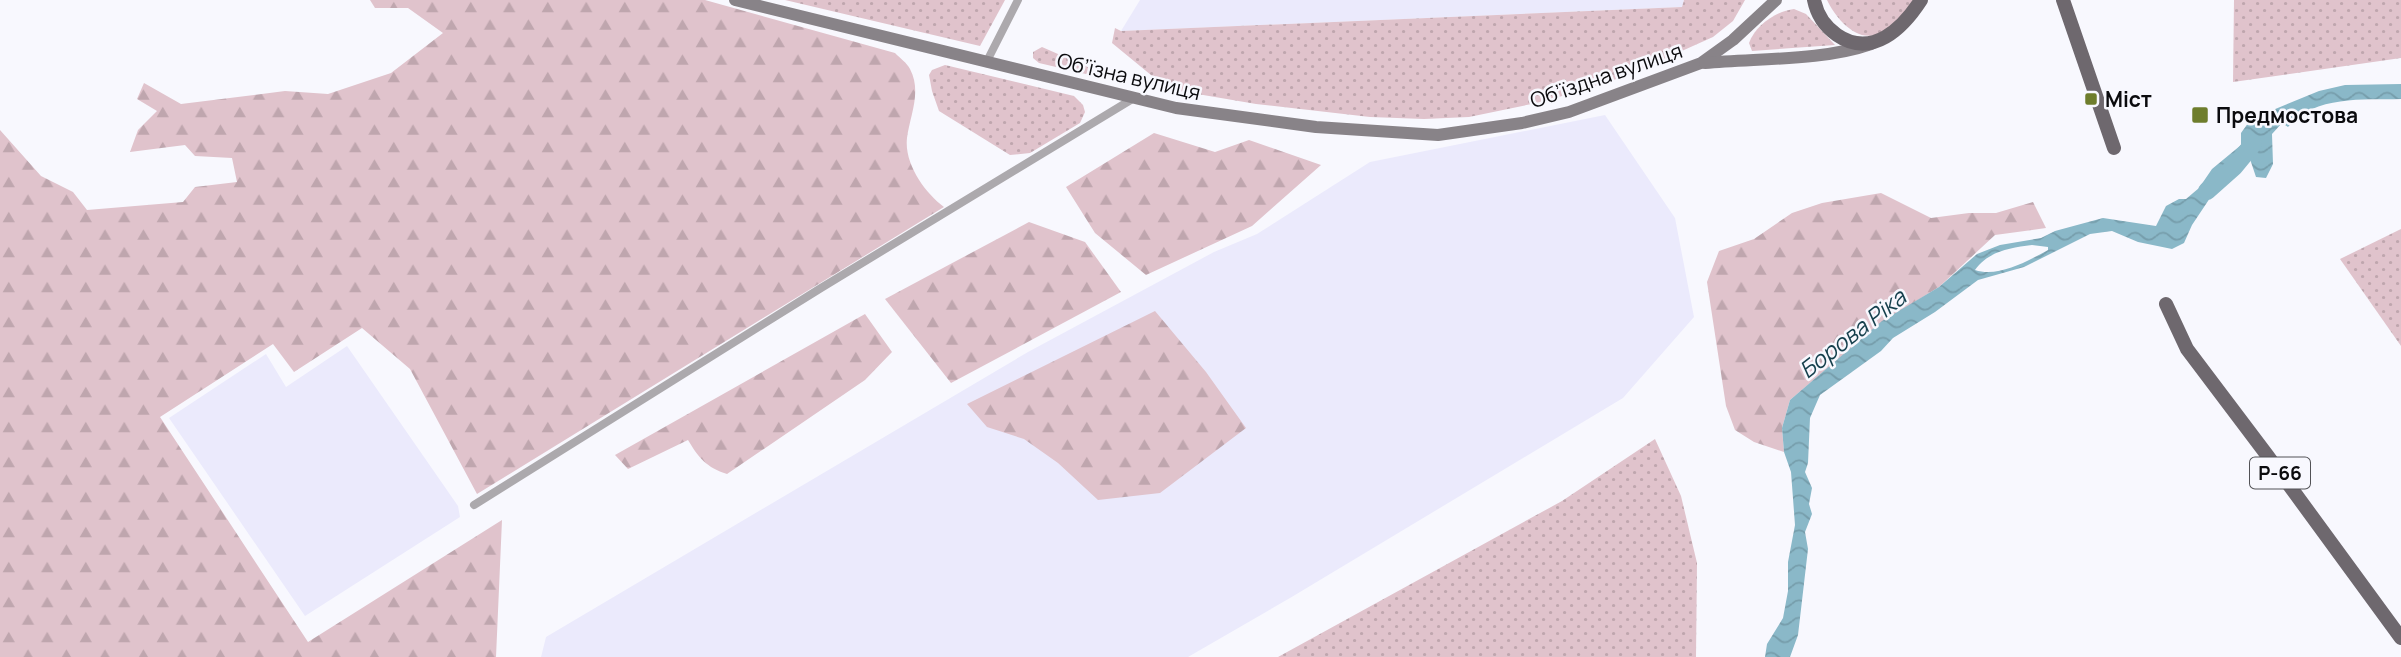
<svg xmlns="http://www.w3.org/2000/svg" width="2401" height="657" font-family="Manrope,sans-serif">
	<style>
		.built { fill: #ebeafc }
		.grass { fill: url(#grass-dots) }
		.forest { fill: url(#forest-firs) }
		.water { fill: url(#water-waves); fill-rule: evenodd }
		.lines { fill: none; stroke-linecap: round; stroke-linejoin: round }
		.river { stroke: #8ab8c8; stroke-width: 18 }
		.street { stroke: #aca9ad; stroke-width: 8 }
		.secondary { stroke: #888388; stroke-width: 12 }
		.primary { stroke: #6e686e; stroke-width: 14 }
		.poi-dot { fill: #6e7d2c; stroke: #f8f8fe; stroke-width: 2.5 }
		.labels { text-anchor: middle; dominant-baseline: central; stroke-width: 5; stroke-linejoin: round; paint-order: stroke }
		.shield { fill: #f8f8fe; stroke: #525256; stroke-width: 2 }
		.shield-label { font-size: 19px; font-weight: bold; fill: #0b0b0e }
		.street-label { font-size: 21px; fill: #0b0b0e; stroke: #f8f8fe }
		.poi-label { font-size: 21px; font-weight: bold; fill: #0b0b0e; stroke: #f8f8fe; text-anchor: start }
		.water-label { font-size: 23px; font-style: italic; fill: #153f4c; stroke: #f8f8fe }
	</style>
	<defs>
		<pattern id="grass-dots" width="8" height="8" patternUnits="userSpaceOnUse" patternTransform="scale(1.75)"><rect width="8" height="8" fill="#e0c3cc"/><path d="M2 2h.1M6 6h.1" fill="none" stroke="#bfa6ae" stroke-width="1.8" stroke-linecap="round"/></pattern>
		<pattern id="forest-firs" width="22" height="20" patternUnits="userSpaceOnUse" patternTransform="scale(1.75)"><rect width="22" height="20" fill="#e0c3cc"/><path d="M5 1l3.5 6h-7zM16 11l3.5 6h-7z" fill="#bfa6ae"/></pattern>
		<pattern id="water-waves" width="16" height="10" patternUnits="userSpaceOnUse" patternTransform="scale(1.75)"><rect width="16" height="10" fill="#8ab8c8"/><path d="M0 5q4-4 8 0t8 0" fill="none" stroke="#769dab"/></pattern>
	</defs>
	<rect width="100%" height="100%" fill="#f8f8fe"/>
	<g class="built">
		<polygon points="1140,0 1684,0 1682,7 1121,31"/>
		<polygon points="1605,115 1675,218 1694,317 1623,398 1290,598 1188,657 541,657 546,637 1028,352 1214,252 1257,234 1370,162"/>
		<polygon points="347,346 458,506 460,517 305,616 169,418 266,354 286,387"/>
	</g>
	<g class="grass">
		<polygon points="785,0 1005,0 980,46"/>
		<polygon points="1684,0 1745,0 1733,21 1713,37 1626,76 1546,101 1469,117 1424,119 1370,117 1256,104 1168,89 1112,43 1115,28 1121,31 1682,7"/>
		<path d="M1827 0H1914C1905 12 1892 29 1878 34 1856 43 1835 17 1827 0Z"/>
		<polygon points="2234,0 2401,0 2401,58 2233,82"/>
		<path d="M1794 9 1806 14 1835 45 1752 51 1749 43C1755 26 1776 11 1794 9Z"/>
		<polygon points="1042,47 1090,68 1090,73 1086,74 1039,63 1033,58 1033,52"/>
		<polygon points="945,65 1074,96 1083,105 1085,112 1080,123 1030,153 1010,155 939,111 932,91 929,75 932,70"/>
		<polygon points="2401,229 2401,346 2340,259"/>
		<polygon points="1655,439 1681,496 1697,563 1696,657 1278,657 1562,501"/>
	</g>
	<g class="forest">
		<path d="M370 0H705L895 53C900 58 907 63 910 69 922 92 910 115 907 138 904 164 925 193 944 207L477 494 410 369 362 328 294 372 273 344 160 417 308 642 502 520 496 657H0V130L41 176 73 192 87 210 183 202 195 187 237 182 232 158 195 156 185 145 130 152 138 130 157 111 137 99 144 83 181 104 285 91 328 94 391 73 443 33 408 8H375Z"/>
		<polygon points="1154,133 1215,152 1249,140 1321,165 1252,226 1146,275 1095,233 1066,187"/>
		<polygon points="1881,193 1931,218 1969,213 1996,213 2033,202 2046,228 1995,235 1939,287 1882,322 1790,400 1782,428 1784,452 1754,442 1735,430 1726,406 1707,282 1719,251 1754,239 1792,213 1822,203"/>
		<polygon points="1029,222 1085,242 1121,292 951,383 885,299"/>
		<polygon points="1155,311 1206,372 1246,428 1160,493 1098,500 1058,463 1024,439 987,427 967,404"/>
		<path d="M865 314 892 352 865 380 727 474C707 468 698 457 688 440L628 469 615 455Z"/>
	</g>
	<path class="water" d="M2401 84V99C2363 100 2315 95 2288 127L2282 123 2272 134 2273 164 2266 178 2256 177 2250 159 2231 163 2220 183 2192 225 2184 243 2172 249 2138 242 2112 231 2090 234 2024 267 1978 280 1935 312 1893 338 1881 351 1820 395 1810 418 1808 463 1805 472 1812 488 1809 504 1812 514 1805 532 1808 549 1798 635 1790 657H1765L1767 644 1783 618 1788 591V562L1795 525 1791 472 1784 452 1782 428 1790 400 1882 321 1939 287 1977 254 2000 245 2041 238 2055 231 2103 218 2156 226 2166 206 2179 199H2186L2199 188 2212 169 2241 145V133L2251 119 2319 91 2345 85ZM2032 245 2048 247V250C2028 261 1998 278 1975 270 1989 251 2009 248 2032 245Z"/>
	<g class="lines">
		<polyline class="river" points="2207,191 2234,167 2253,144"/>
		<g class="street">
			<polyline points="986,63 1018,0"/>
			<polyline points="474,505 821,288 1134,98"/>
		</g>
		<g class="secondary">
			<polyline points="735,0 1176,108 1316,127 1438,135 1522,123 1569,112 1701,63 1733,40 1776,0"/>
			<path d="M1705 63C1756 58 1823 61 1871 44"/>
		</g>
		<g class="primary">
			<path d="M1814 0C1817 15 1824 26 1837 35 1872 59 1903 28 1921 0"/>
			<polyline points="2063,0 2114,148"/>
			<polyline points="2166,304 2187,349 2267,455 2401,638"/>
		</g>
	</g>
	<g class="poi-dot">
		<rect x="2084" y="92" width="14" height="14" rx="3.5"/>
		<rect x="2191" y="106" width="18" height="18" rx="3.5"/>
	</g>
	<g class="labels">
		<rect class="shield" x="2250" y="457.5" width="60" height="31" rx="5"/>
		<g class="shield-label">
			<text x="2280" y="473">Р-66</text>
		</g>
		<g class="street-label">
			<text transform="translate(1606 75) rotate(-19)">Об’їздна вулиця</text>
			<text transform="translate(1129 76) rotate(13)">Об’їзна вулиця</text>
		</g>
		<g class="poi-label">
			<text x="2105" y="99">Міст</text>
			<text x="2216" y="115">Предмостова</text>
		</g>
		<g class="water-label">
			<text transform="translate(1852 333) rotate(-38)">Борова Ріка</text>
		</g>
	</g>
</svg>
